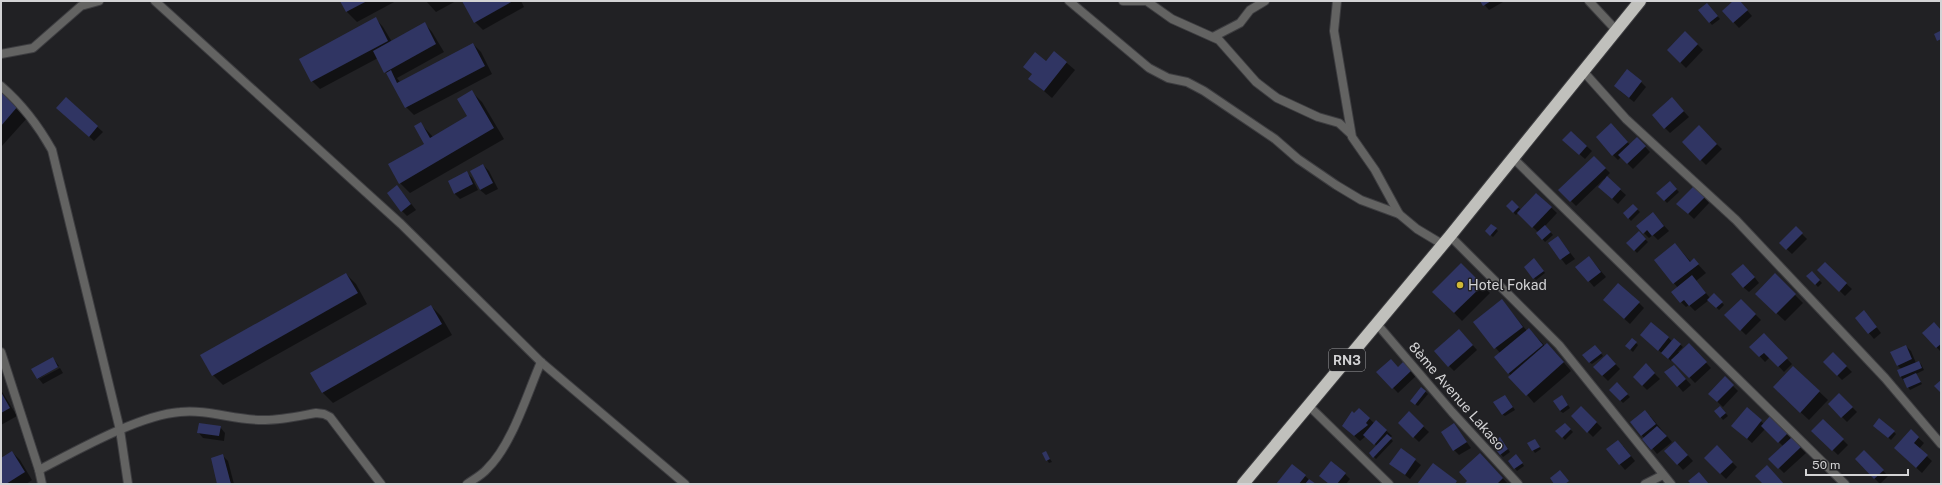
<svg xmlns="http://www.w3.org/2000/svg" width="1942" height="485" font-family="'Public Sans',sans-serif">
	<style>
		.shadow { fill: #0007 }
		.building { fill: #303563 }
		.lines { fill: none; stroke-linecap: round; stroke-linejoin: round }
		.street-casing { stroke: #3d3d40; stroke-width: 10 }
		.highway-casing { stroke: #3d3d40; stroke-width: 14 }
		.street { stroke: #636362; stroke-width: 8 }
		.highway { stroke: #c0c0bc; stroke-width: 12 }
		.poi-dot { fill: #d0b837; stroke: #212124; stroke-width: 1.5 }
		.labels { text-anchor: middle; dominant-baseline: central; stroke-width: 3; stroke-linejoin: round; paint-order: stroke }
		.shield { fill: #212124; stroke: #9e9ea0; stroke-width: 1 }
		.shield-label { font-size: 13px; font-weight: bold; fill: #d3d3d5 }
		.poi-label { font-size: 14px; fill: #d3d3d5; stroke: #212124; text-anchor: start }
		.street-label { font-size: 14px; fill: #d3d3d5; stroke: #212124 }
	</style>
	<rect width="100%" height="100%" fill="#212124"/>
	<g class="shadow">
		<polygon points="341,1 396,1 357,22 347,12"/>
		<polygon points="426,1 456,1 436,12"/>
		<polygon points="464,1 521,1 524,7 483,30 475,22"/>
		<polygon points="1481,1 1503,1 1503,2 1489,10"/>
		<polygon points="1734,1 1739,1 1752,16 1739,28 1723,11"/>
		<polygon points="1707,4 1720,19 1712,25 1700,11"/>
		<polygon points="376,19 383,27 392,42 425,24 432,32 444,52 397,78 400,82 473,44 481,52 492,74 414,115 406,107 378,58 320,89 312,81"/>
		<polygon points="1685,32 1703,50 1686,68 1668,50"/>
		<polygon points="1054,52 1075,70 1052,98 1030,79"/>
		<polygon points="1641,82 1646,87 1634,102 1620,91"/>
		<polygon points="1,92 28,117 1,147"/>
		<polygon points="472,92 482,102 504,139 410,193 400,183 425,144 420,123 433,137 468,117"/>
		<polygon points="66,99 103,132 94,141 63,113"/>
		<polygon points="1677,104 1689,117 1670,133 1665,128"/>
		<polygon points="1699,127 1722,149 1706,165 1683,142"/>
		<polygon points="1616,130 1630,145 1637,138 1650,152 1633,169 1621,157 1618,160 1613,155"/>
		<polygon points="1571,132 1592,151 1585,159 1569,145"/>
		<polygon points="1594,157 1610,173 1606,177 1626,195 1618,204 1605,192 1604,179 1576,206 1560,190"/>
		<polygon points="483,165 489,171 498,189 486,195 480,190 471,172"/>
		<polygon points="467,173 472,178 478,190 460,199 455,194 449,182"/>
		<polygon points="1670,182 1679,192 1667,203 1658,193"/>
		<polygon points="1694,187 1709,203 1694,219 1678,204"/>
		<polygon points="402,192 416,210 407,216 402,211"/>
		<polygon points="1537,194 1557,213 1545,226 1553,235 1545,242 1537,233 1538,232 1518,213 1516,215 1507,206 1512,202 1521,210"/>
		<polygon points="1633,205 1640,212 1631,221 1624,213"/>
		<polygon points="1658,219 1669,231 1658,240 1653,235 1649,238 1644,233"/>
		<polygon points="1492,225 1498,231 1493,237 1486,231"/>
		<polygon points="1796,228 1807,239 1792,254 1780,243"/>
		<polygon points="1639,233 1648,242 1637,253 1628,243"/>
		<polygon points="1558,237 1575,259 1566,265 1549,243"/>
		<polygon points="1675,244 1691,262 1694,260 1706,273 1696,281 1710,298 1714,294 1724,305 1719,310 1709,300 1695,311 1689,305 1686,307 1681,302 1678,288 1655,260"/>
		<polygon points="1536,262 1545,273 1536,280 1534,278"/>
		<polygon points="1594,263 1606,277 1594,287 1577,267"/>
		<polygon points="1825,264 1852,289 1845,296 1818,270"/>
		<polygon points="1461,265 1490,293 1462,321 1434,292"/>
		<polygon points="1749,270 1759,283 1749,292 1743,287"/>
		<polygon points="1812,273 1822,283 1818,287 1808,276"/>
		<polygon points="346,274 356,284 367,304 223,385 213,375"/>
		<polygon points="1775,275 1803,303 1785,321 1756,294"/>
		<polygon points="1741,300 1761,320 1746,335 1725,315"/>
		<polygon points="1502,301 1527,331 1529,329 1545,346 1555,352 1571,371 1534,403 1495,357 1500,353 1474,322"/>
		<polygon points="1639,303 1644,308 1630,324 1609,305"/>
		<polygon points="431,306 441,316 452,335 333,403 322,392"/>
		<polygon points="1869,317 1881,333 1874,339 1856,318"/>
		<polygon points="1651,323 1672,341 1674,339 1683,347 1678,352 1680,353 1689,345 1711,368 1695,383 1672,359 1671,361 1641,335"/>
		<polygon points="1941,331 1941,352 1923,333"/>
		<polygon points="1464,335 1477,350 1454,371 1449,366"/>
		<polygon points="1764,335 1792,364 1784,372 1770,357 1765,362 1751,347"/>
		<polygon points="1632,340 1638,345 1633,352 1626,346"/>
		<polygon points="1906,346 1911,351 1916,363 1919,362 1921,364 1924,370 1916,374 1922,384 1910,390 1901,377 1899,371 1901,369 1897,365"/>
		<polygon points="1597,348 1603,356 1592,364 1589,362"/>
		<polygon points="1833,353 1852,372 1842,380 1824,362"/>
		<polygon points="1607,355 1620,369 1608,381 1594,367"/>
		<polygon points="53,358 59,366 38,379 33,369"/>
		<polygon points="1403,363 1416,376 1398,393 1378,372 1398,368"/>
		<polygon points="1646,365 1660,379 1647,390 1634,377"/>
		<polygon points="1793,367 1828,400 1809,420 1782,395"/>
		<polygon points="60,368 63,373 43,384 39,379"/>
		<polygon points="1679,371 1691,385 1683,392 1666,372"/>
		<polygon points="1725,378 1738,391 1723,407 1709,394"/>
		<polygon points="1617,384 1630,397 1623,403 1610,390"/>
		<polygon points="1421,388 1428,394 1418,406 1413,403"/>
		<polygon points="1,390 17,416 1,425"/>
		<polygon points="1839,394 1857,412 1847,422 1829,404"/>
		<polygon points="1507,398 1515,410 1505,416 1502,414"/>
		<polygon points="1564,399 1570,408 1563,413 1560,411"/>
		<polygon points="1581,407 1602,428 1593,437 1572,416"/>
		<polygon points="1720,407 1728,416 1723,420 1716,411"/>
		<polygon points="1359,409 1374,423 1376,421 1392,436 1390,438 1393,441 1376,459 1370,453 1377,446 1366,436 1360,441 1349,431 1354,414"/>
		<polygon points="1747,409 1764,424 1770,417 1806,453 1784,473 1770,459 1783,446 1765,429 1752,443 1738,431"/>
		<polygon points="1409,413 1429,432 1419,442 1399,423"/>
		<polygon points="1650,416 1672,442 1657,454 1631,422"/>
		<polygon points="1823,420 1848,445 1838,455 1813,431"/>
		<polygon points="1565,424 1573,432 1565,440 1557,431"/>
		<polygon points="1454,425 1471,448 1459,455 1454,450"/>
		<polygon points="220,427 225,433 224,441 203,438 198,432"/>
		<polygon points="1877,428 1894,432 1896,434 1891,440"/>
		<polygon points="1911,431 1924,443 1919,449 1932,461 1922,473 1900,453"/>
		<polygon points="1502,440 1510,452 1503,457 1492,443"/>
		<polygon points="1535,440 1541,449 1535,453 1533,450"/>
		<polygon points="1623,446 1635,461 1625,470 1607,449"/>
		<polygon points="1680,447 1693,461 1683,470 1666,451"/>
		<polygon points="1717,447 1737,467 1726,479 1705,458"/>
		<polygon points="1401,449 1421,465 1410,479 1390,463"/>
		<polygon points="1864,451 1888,476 1880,484 1856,459"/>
		<polygon points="12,452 20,460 32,480 26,484 1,484 1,459"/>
		<polygon points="1046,453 1052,462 1049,463 1043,454"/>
		<polygon points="223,456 228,461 234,484 218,484"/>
		<polygon points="1519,458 1524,466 1517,471 1509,461"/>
		<polygon points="1488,462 1508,484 1466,484"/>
		<polygon points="1345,474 1350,479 1346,484 1329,484"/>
		<polygon points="1305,476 1314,484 1277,484"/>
	</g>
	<g class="building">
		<polygon points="340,1 367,1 346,12"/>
		<polygon points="462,1 513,1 474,23"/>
		<polygon points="1480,1 1491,1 1483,6"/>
		<polygon points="1733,1 1740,1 1748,10 1733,23 1722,11"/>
		<polygon points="1707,3 1718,16 1709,23 1698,10"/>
		<polygon points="376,17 388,41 311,82 299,59"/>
		<polygon points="425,22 436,44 384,73 373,51"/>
		<polygon points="1685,31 1698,44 1680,63 1667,50"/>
		<polygon points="1940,31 1941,39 1937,41 1934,34"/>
		<polygon points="473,43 485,66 405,108 386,73 391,70 397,83"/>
		<polygon points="1054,51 1067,62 1044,91 1028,79 1032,74 1023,67 1035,52 1046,61"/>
		<polygon points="1627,69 1642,81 1629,98 1614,86"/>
		<polygon points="472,90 494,128 399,184 388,164 424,144 414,126 421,122 430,138 467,116 457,99"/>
		<polygon points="1,91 18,106 1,126"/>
		<polygon points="66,97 98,126 89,137 56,108"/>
		<polygon points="1672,97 1684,111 1664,129 1652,115"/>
		<polygon points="1611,123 1628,142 1612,156 1596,137"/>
		<polygon points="1699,125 1717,144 1700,161 1682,142"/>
		<polygon points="1571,131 1587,146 1579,155 1562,140"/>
		<polygon points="1637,137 1646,146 1627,164 1618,155"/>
		<polygon points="1594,156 1606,168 1570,202 1558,190"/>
		<polygon points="483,164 493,183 480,190 470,171"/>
		<polygon points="467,171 473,184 454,194 448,181"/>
		<polygon points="1607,176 1621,189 1612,199 1598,187"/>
		<polygon points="1670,181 1677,189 1664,201 1656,193"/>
		<polygon points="397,185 411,204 401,212 387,193"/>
		<polygon points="1694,186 1705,197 1688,214 1676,204"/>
		<polygon points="1536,193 1552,207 1532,228 1517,213"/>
		<polygon points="1512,200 1519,207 1513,213 1506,206"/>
		<polygon points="1633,204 1638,209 1628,219 1623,213"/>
		<polygon points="1653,212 1664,226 1652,236 1647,230 1643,234 1636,226"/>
		<polygon points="1491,224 1497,228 1490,236 1485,231"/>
		<polygon points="1545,225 1551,232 1542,240 1536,233"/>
		<polygon points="1796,226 1803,233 1786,250 1779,243"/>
		<polygon points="1639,231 1646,239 1634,251 1626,243"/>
		<polygon points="1558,236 1570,253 1560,260 1548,243"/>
		<polygon points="1675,243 1690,262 1694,258 1699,264 1673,284 1654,260"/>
		<polygon points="1589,256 1601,272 1588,282 1575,267"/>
		<polygon points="1534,258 1544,271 1533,279 1524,267"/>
		<polygon points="1825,262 1847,283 1839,292 1817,270"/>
		<polygon points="1461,263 1483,285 1454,313 1432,292"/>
		<polygon points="1743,264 1755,277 1743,288 1731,274"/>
		<polygon points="1812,271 1820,280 1815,285 1806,276"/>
		<polygon points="346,273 358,293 212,376 200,355"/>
		<polygon points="1775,273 1796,294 1776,314 1755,294"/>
		<polygon points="1692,275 1706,293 1689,306 1684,300 1680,303 1671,292"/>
		<polygon points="1618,283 1640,302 1624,319 1603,300"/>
		<polygon points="1714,293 1723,302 1716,308 1707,300"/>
		<polygon points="1502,299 1523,327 1494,349 1473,322"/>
		<polygon points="1741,299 1756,314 1740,331 1724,315"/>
		<polygon points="431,305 442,324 322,393 310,373"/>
		<polygon points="1864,310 1877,327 1868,334 1855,318"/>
		<polygon points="1651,322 1669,337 1658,351 1640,335"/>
		<polygon points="1934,322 1941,330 1941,344 1936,348 1922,333"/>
		<polygon points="1529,328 1543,345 1508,374 1494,357"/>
		<polygon points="1459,329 1473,345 1448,367 1434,351"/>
		<polygon points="1764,333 1788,358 1778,367 1764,353 1759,357 1749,347"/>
		<polygon points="1632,338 1637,342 1630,350 1625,346"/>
		<polygon points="1674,338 1681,344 1668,359 1661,353"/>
		<polygon points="1547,343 1564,362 1526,396 1508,377"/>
		<polygon points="1689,343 1707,362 1689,378 1671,360"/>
		<polygon points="1595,345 1602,353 1589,363 1582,355"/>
		<polygon points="1906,345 1912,359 1897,366 1890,352"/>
		<polygon points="1833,352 1847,366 1837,376 1823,362"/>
		<polygon points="1607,354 1616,364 1602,376 1593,367"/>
		<polygon points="53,357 58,367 37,379 31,369"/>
		<polygon points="1391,359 1398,367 1403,362 1412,370 1392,389 1376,372"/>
		<polygon points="1919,361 1922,368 1900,377 1897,370"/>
		<polygon points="1646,363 1655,373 1642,386 1633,377"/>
		<polygon points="1674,365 1686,379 1677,387 1664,372"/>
		<polygon points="1793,366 1820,391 1800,413 1773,387"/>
		<polygon points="1916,373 1921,382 1907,388 1903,379"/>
		<polygon points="1725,376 1734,385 1717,402 1708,394"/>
		<polygon points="1941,380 1941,393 1934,386"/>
		<polygon points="1617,382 1628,394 1620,401 1609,390"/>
		<polygon points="1421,387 1426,391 1415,405 1410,401"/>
		<polygon points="1,392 10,408 1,413"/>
		<polygon points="1839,393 1853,407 1841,418 1828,404"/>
		<polygon points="1505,395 1513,407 1502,415 1493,402"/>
		<polygon points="1562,395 1568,405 1560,411 1553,401"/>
		<polygon points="1581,406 1597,422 1587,433 1571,416"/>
		<polygon points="1720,406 1726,413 1720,418 1714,411"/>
		<polygon points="1747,407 1762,420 1747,439 1731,426"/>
		<polygon points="1359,408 1370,418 1366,423 1368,425 1354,436 1342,426 1352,411 1354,413"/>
		<polygon points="1645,410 1656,424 1641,436 1630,422"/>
		<polygon points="1409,411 1424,426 1413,438 1398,423"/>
		<polygon points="1770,416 1788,433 1778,443 1761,426"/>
		<polygon points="1879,418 1895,431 1888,438 1873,426"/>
		<polygon points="1823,419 1844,439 1832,451 1811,431"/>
		<polygon points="1376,420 1387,430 1374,445 1363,435"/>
		<polygon points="199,423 221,426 219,436 197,433"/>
		<polygon points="1454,423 1467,442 1453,451 1441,432"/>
		<polygon points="1565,423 1571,429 1562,438 1555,431"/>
		<polygon points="1657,426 1667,436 1651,450 1642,439"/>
		<polygon points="1911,429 1919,437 1914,443 1928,455 1916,468 1894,448"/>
		<polygon points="1387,434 1392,438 1373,458 1369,453"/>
		<polygon points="1500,437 1508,449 1500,455 1491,443"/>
		<polygon points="1792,437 1801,447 1778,469 1768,459"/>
		<polygon points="1535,439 1540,447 1532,451 1527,443"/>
		<polygon points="1618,440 1631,456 1619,465 1606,449"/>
		<polygon points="1675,441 1688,455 1677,465 1664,451"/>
		<polygon points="1717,445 1733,462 1720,474 1704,458"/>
		<polygon points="1401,448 1416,459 1405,475 1389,464"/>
		<polygon points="1864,450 1884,470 1874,479 1855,459"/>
		<polygon points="12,451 25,472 6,484 1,484 1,458"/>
		<polygon points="1046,451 1050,459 1046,461 1042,453"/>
		<polygon points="1480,453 1503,478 1497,484 1464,484 1467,481 1459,472"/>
		<polygon points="223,454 231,484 217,484 211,458"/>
		<polygon points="1516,454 1523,463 1514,469 1508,461"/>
		<polygon points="1331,461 1346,473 1337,484 1329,484 1319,476"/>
		<polygon points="1433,463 1457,481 1455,484 1417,484"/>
		<polygon points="1292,464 1306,475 1299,484 1276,484"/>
		<polygon points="1767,465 1784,484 1763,484 1755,476"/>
		<polygon points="1560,470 1569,481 1565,484 1554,484 1550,478"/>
		<polygon points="1699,472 1709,484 1691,484 1688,481"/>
		<polygon points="1309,479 1316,484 1305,484"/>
	</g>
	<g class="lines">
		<defs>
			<g id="street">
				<polyline points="155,1 401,224 541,362 685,484"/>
				<polyline points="1069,1 1149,68 1168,78 1187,82 1204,91 1275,139 1298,159 1336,185 1361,200 1399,214"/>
				<polyline points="1123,1 1151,1"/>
				<polyline points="1337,1 1334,31 1352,137 1375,170 1399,214 1417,229 1442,244"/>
				<polyline points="1589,1 1616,30"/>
				<polyline points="1148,2 1172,19 1219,40 1256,82 1277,98 1318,117 1339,123 1351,134"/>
				<polyline points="1213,37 1240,23 1250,10 1265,1"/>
				<polyline points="1,54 33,48 81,6 99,1"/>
				<polyline points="1583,71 1626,119 1736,220 1885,378 1941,444"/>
				<path d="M1 86C23 105 38 125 52 150L120 430 128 484"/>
				<polyline points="1513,158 1845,484"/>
				<polyline points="1450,236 1559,345 1671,484"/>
				<polyline points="1377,324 1452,412 1518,484"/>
				<polyline points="1,352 39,470 42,484"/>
				<polyline points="1309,406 1389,484"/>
				<path d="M39 470C76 451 139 415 180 412 209 409 236 421 265 420 282 420 299 416 316 413L324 414 330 417 381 484"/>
				<path d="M467 484C474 479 482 475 487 469 512 445 527 394 541 362"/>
				<polyline points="1645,484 1663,475"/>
			</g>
			<polyline id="highway" points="1243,484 1450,236 1640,1"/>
		</defs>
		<use href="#street" class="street-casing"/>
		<use href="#highway" class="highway-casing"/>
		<use href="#street" class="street"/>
		<use href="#highway" class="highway"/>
	</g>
	<circle class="poi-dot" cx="1460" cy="285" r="4"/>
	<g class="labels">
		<rect class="shield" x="1329" y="349" width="36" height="22" rx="3"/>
		<g class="shield-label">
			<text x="1347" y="360">RN3</text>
		</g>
		<g class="poi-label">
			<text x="1468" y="285">Hotel Fokad</text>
		</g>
		<g class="street-label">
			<text transform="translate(1457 396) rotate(49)">8ème Avenue Lakaso</text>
		</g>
	</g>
	<rect width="1942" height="485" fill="none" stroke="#d3d3d5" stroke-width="4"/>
	<path d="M1806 469v6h102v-6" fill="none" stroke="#d3d3d5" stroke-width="2"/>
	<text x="1812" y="469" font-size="12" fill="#d3d3d5" stroke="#212124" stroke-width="3" paint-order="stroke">50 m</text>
</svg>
